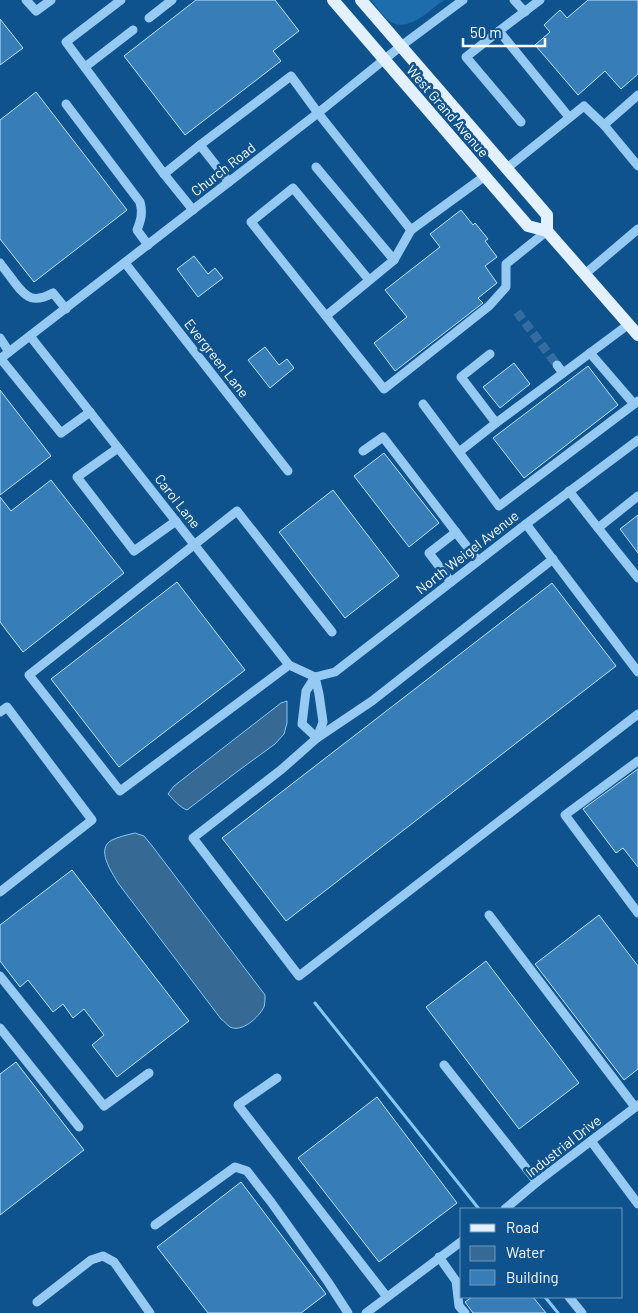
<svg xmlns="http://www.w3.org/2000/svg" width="638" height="1313" font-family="Barlow,sans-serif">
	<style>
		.green { fill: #1d6cac }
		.water { fill: #366a94; stroke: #87c7f7 }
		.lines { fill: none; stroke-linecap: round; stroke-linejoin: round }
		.stream { stroke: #87c7f7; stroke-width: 3 }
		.building { fill: #377eb8; stroke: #bee1fe }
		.minor-tunnel { stroke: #336d9f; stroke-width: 9; stroke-dasharray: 9 4.5; stroke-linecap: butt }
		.minor { stroke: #96caf3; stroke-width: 9 }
		.major { stroke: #e2f0ff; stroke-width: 12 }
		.labels { text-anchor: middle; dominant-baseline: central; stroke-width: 5; stroke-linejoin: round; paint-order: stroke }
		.street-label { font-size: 14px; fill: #fff; stroke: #0f538e }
	</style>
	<rect width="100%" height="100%" fill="#0f538e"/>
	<path class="green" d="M371 0H444C431 9 410 31 393 23 384 19 377 7 371 0Z"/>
	<g class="water">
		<path d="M287 701V723L284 734 275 744 238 771 187 810C179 807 174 800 168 794L174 786 281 703Z"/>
		<path d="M135 833 144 836 153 847 265 995C265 999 265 1003 264 1007 259 1017 242 1033 230 1027 227 1025 224 1021 221 1019L118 883C112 872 95 849 112 840 118 837 127 835 135 833Z"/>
	</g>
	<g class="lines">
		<g class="stream">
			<polyline points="315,1003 479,1209"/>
			<polyline points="545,1297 558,1313"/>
		</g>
	</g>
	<g class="building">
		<polygon points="196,0 275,0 299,31 273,51 281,61 185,135 124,56"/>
		<polygon points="588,0 638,0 638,74 621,89 605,71 578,95 535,45 550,32 544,25 560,10 567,18"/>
		<polygon points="0,19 23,48 0,65"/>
		<polygon points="36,92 127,210 34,282 0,239 0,120"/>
		<polygon points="461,210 473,225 475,223 488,239 485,241 497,257 485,266 497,283 478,298 483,303 395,371 374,343 407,317 385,290 440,247 430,234"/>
		<polygon points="194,256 208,274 215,268 223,278 198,297 177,269"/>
		<polygon points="265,347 279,365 287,359 294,368 270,388 248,360"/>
		<polygon points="514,363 530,384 500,408 483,387"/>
		<polygon points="588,366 618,405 524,478 493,438"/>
		<polygon points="0,390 51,456 0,495"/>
		<polygon points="384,453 439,523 409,547 354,476"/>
		<polygon points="51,480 124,573 23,652 0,622 0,497 11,511"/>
		<polygon points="333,490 399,576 345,618 279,532"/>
		<polygon points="638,515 638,553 620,529"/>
		<polygon points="177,582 245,670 119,767 51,679"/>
		<polygon points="552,583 616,666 286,921 222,838"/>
		<polygon points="638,769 638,867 623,848 616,853 583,809"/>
		<polygon points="72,870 189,1021 117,1077 92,1045 104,1035 84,1009 73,1018 63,1004 53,1012 28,980 20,987 0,961 0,925"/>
		<polygon points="599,915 638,966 638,1069 624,1080 535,964"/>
		<polygon points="486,961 579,1083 519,1129 426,1007"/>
		<polygon points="16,1062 84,1150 0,1215 0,1074"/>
		<polygon points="377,1097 457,1203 379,1262 298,1158"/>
		<polygon points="241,1182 326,1294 301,1313 208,1313 157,1247"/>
		<polygon points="472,1297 533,1297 546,1313 473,1313 465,1302"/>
	</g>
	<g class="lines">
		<polyline class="minor-tunnel" points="517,312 557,365"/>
		<g class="minor">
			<polyline points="26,0 36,11 51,0"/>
			<polyline points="121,0 66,42 164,174"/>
			<polyline points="514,0 525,12"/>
			<polyline points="149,18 172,0"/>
			<polyline points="499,31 540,0"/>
			<polyline points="85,67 133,30"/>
			<path d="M66 104 140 202C143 213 141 220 137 230L148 245"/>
			<polyline points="521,122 466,57 499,31 569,117"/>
			<polyline points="604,125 638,166"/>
			<polyline points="316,167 394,260"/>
			<polyline points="507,168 584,106 604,125 638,95"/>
			<polyline points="229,182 200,145 291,76 318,113 411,230 485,176"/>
			<polyline points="193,210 164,174 200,145"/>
			<path d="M0 263C5 270 10 276 15 283 27 299 34 303 53 293L66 309"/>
			<polyline points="125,263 288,471"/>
			<polyline points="585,274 638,229"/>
			<polyline points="369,280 293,188 251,222 384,389 489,306 506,287 506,264 547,231"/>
			<polyline points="326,316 394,260 411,230"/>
			<polyline points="30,336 289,665 315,677 335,672 526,524 638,440"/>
			<polyline points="0,338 9,352"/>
			<polyline points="590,353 634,404"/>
			<polyline points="490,354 461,377 496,423 629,324"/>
			<polyline points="0,359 318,113 401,46 463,0"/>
			<polyline points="1,359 61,433 90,412"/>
			<polyline points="557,365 563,373"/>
			<polyline points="423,404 499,506 638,401"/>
			<polyline points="118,448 77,477 134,551 176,521"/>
			<polyline points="363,451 383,437 478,561"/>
			<polyline points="459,452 496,423"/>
			<polyline points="569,491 598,528 638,496"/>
			<polyline points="526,524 638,672"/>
			<polyline points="598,528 638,578"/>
			<polyline points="553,559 372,701 317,738 282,769 193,838 299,976 638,714"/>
			<polyline points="451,582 429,553 456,532"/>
			<polyline points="289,665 120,791 29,675 237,511 332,632"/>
			<polyline points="315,677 306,691 302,724 317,738"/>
			<polyline points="315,677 319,694 323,722 317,738"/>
			<polyline points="0,712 7,707 92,820 0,892"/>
			<polyline points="638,761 565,815 638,913"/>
			<polyline points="489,915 635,1107"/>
			<polyline points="0,976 104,1106 149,1073"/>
			<polyline points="0,1028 79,1127"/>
			<polyline points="444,1065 537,1182"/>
			<polyline points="277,1078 238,1105 387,1297"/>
			<polyline points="591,1141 638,1204"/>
			<polyline points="505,1209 537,1182 638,1105"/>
			<polyline points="155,1225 235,1167 247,1171 271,1202 328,1282 348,1313"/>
			<polyline points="439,1257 456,1281 459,1306 465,1313"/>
			<polyline points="569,1297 582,1313"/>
			<polyline points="37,1302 91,1260 103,1256 114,1262 150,1313"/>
			<polyline points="366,1313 462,1241"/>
		</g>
		<g class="major">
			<polyline points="333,0 528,226 547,231 638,335"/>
			<polyline points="361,0 547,215 547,231"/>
		</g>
	</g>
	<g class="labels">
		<g class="street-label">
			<text transform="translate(448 111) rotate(49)">West Grand Avenue</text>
			<text transform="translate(223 169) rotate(-38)">Church Road</text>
			<text transform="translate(217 358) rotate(52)">Evergreen Lane</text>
			<text transform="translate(178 501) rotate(52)">Carol Lane</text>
			<text transform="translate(467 552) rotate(-38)">North Weigel Avenue</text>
			<text transform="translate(563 1146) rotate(-38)">Industrial Drive</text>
		</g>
	</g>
	<rect x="460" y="1208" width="162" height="90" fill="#0f538e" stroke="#6f98bb"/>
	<rect x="470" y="1224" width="25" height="8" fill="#e2f0ff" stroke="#6f98bb"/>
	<text x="506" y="1233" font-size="15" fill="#ffffff">Road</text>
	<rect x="470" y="1246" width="25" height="15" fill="#366a94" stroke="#6f98bb"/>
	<text x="506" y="1258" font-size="15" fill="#ffffff">Water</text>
	<rect x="470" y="1270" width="25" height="15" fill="#377eb8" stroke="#6f98bb"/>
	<text x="506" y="1283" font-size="15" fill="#ffffff">Building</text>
	<path d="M463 38v8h82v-8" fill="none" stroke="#ffffff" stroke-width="2.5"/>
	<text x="470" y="38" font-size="15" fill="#ffffff" stroke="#0f538e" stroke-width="4" paint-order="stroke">50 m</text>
</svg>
